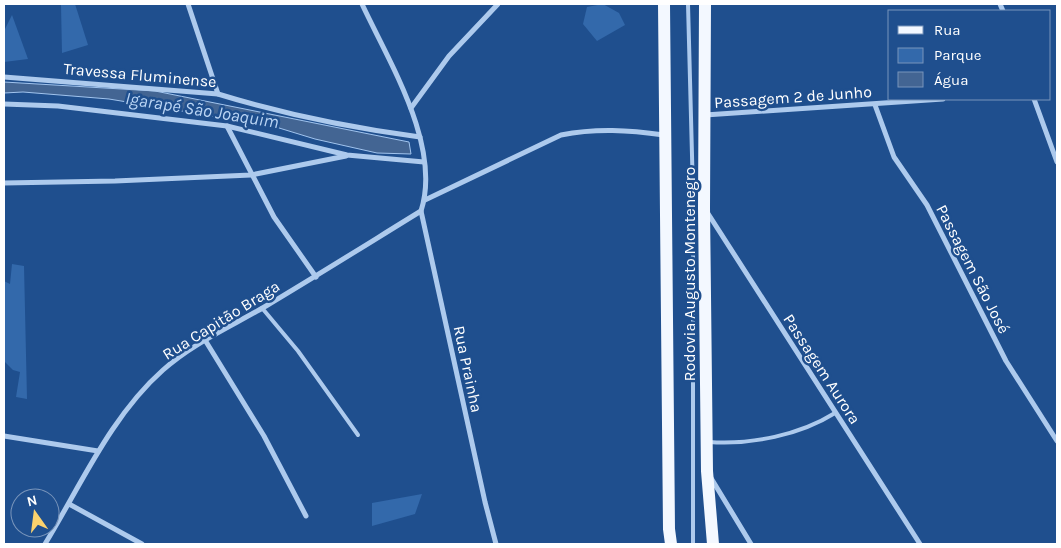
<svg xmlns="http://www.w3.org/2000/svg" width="1061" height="548" font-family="Karla,sans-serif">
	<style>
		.green { fill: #3369ab }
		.water { fill: #436593; stroke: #a1c4ee }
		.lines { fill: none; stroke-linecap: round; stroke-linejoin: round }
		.service { stroke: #adcaed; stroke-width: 4 }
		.minor { stroke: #adcaed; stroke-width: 5 }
		.primary { stroke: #f3f8ff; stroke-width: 12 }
		.labels { text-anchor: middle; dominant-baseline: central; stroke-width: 5; stroke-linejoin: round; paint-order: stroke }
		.street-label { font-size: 16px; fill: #fff; stroke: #1f4f8e }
		.water-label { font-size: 18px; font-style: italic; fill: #b9d4f4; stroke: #1f4f8e }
	</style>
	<rect width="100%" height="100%" fill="#1f4f8e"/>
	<g class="green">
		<polygon points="75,4 88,45 62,53 61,5"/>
		<polygon points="603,4 619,13 625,25 597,41 583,24 587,7"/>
		<polygon points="12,15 28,59 4,62 4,31"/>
		<polygon points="12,264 24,266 27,399 16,397 20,372 13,370 4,361 4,281 10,284"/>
		<polygon points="422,494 415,514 372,526 372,503"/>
	</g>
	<polygon class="water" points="4,82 155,91 409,142 411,154 377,153 315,139 253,120 212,116 109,99 23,92 4,93"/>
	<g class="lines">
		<g class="service">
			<polyline points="688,4 693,193 693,544"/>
			<polyline points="262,308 298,351 358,435"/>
			<path d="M709 442C751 445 800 435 835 413"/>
		</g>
		<g class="minor">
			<polyline points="188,4 218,94"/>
			<path d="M362 4C389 62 442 146 421 211L485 502 496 544"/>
			<polyline points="1000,4 1003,11"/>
			<path d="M4 77 218 94C283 114 352 128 420 137"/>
			<polyline points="1034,99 1057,162"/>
			<polyline points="4,104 58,106 227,126 347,155 424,162"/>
			<polyline points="875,105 894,157 927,205 1006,361 1057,441"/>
			<polyline points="411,108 449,56 498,4"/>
			<polyline points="705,115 943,99"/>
			<polyline points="227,126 274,217 316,277"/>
			<polyline points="4,183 115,181 251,175 346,156"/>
			<path d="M425 200 561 135C596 128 629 130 664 135"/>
			<polyline points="707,212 920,544"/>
			<polyline points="205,340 264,436 306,516"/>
			<polyline points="4,436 98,451"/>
			<polyline points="711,478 751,544"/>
			<polyline points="69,504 142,544"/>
			<path d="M45 544C81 485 111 416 163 370 193 343 232 326 266 306 318 275 369 243 421 211"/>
		</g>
		<g class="primary">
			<polyline points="664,4 669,529 671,544"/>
			<polyline points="705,4 704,208 707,471 713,544"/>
		</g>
	</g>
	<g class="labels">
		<g class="street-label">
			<text transform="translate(140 75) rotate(5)">Travessa Fluminense</text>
			<text transform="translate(793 97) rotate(-4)">Passagem 2 de Junho</text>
			<text transform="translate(973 269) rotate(63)">Passagem São José</text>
			<text transform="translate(689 274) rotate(-90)">Rodovia Augusto Montenegro</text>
			<text transform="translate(221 320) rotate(-32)">Rua Capitão Braga</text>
			<text transform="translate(468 369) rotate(78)">Rua Prainha</text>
			<text transform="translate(822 369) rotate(57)">Passagem Aurora</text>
		</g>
		<g class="water-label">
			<text transform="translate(202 110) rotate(9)">Igarapé São Joaquim</text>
		</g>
	</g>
	<rect width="1061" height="548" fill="none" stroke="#ffffff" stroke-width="10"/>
	<rect x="888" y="10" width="162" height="90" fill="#1f4f8e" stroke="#7995bb"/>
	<rect x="898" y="26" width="25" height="8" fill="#f3f8ff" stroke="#7995bb"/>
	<text x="934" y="35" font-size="15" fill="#ffffff">Rua</text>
	<rect x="898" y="48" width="25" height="15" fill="#3369ab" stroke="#7995bb"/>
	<text x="934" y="60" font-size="15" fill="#ffffff">Parque</text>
	<rect x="898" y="72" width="25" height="15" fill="#436593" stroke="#7995bb"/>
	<text x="934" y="85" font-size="15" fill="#ffffff">Água</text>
	<g transform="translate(35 513) rotate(346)"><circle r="24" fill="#1f4f8e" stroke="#7995bb"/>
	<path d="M0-4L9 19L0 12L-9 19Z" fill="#fbd26d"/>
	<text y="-8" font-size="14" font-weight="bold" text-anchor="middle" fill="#ffffff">N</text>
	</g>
</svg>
